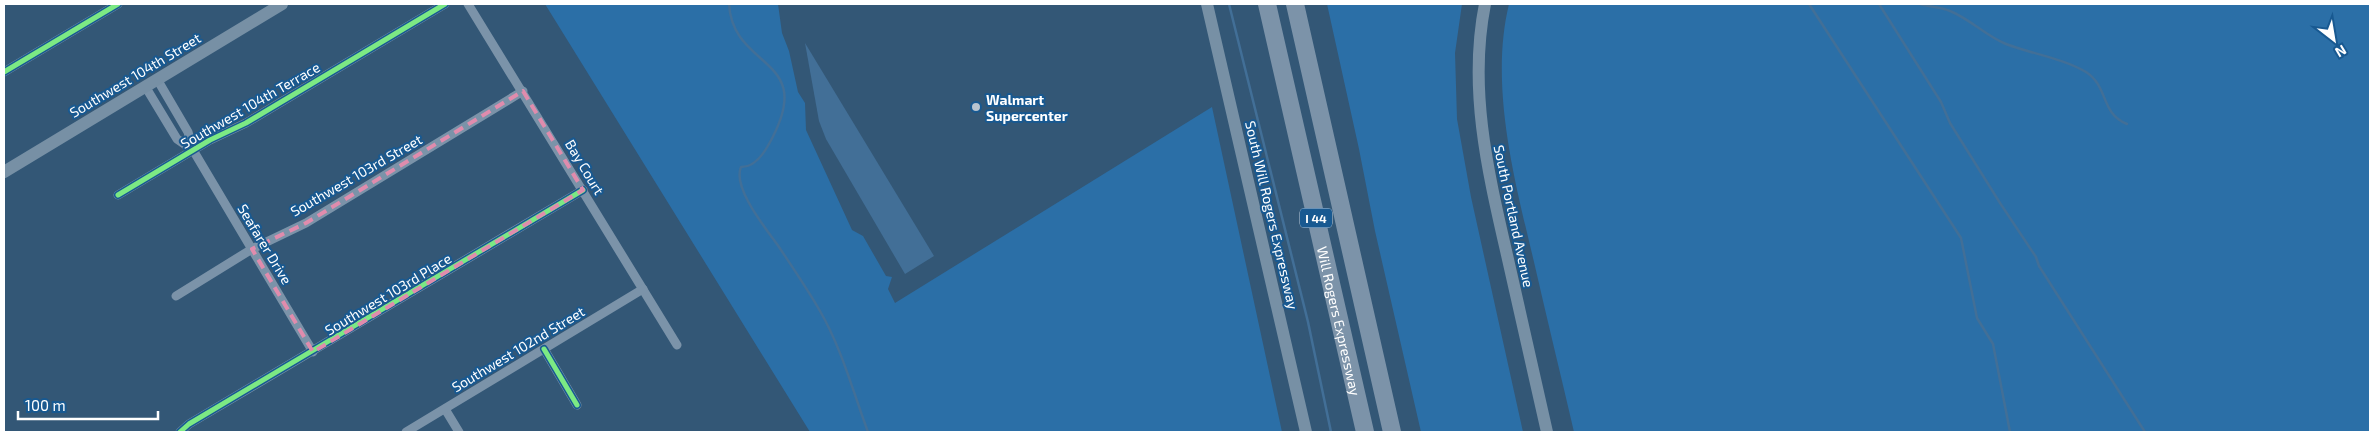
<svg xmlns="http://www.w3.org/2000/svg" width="2374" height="436" font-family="'Exo 2',sans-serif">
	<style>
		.green { fill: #2b6fa7 }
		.water { fill: #426f97 }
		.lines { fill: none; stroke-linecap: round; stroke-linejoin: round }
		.stream { stroke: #426f97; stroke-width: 2.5 }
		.minor { stroke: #7b93a9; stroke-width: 9 }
		.secondary { stroke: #7790a5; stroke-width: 12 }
		.motorway { stroke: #7c93a9; stroke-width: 18 }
		.cycleway-casing { stroke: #185991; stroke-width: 8 }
		.cycleway { stroke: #7ce984; stroke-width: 5 }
		.marked { fill: none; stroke: #e08cad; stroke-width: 4; stroke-dasharray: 10 6; stroke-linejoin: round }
		.poi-dot { fill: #b8c4cf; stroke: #185991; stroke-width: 2 }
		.labels { text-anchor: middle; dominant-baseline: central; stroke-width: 4; stroke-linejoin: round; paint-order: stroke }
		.shield { fill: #185991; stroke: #bacdde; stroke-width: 1 }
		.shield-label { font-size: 12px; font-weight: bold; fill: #fff }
		.street-label { font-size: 14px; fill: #fff; stroke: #185991 }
		.poi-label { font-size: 14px; font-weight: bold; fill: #fff; stroke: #185991; text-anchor: start }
	</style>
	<rect width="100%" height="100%" fill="#335776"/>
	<g class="green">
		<polygon points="545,4 778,4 782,33 789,51 798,92 805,103 806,130 852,230 863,236 886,276 892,277 888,289 895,303 1212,107 1282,432 810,432"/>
		<polygon points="1327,4 1462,4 1455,53 1457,119 1471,197 1523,432 1421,432 1375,231 1359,149"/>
		<path d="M1509 4H2370V432H1574C1561 376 1547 319 1534 262 1515 182 1489 86 1509 4Z"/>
	</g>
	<polygon class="water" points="805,43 934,256 905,274 826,139 819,121"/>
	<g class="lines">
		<g class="stream">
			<path d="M729 4C733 72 819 55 769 144 763 155 754 167 741 167 732 188 767 230 779 247 793 268 808 290 820 311 842 349 853 392 868 432"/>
			<polyline points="1229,4 1308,322 1331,432"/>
			<polyline points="1809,4 1961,238 1977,318 1993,344 2010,432"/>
			<polyline points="1879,4 1941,102 1950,123 2000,203 2036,257 2039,266 2145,432"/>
			<path d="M1920 4C1930 7 1941 7 1950 11 1970 19 1986 36 2006 44 2032 54 2062 58 2086 72 2109 87 2100 113 2127 124"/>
		</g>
		<g class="minor">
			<polyline points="468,4 677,345"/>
			<polyline points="4,72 118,4"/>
			<polyline points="157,79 188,132 193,150 313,352"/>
			<polyline points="145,86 177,139 193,150"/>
			<polyline points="118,195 210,140 246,123 445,4"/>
			<polyline points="176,296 252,249 306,223 523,91"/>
			<polyline points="544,349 577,405"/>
			<polyline points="445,409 459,432"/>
			<polyline points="180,432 189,424 583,190"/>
			<polyline points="406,432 643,289"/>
		</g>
		<g class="secondary">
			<polyline points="1207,4 1306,432"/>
			<path d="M1485 4C1468 89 1488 172 1507 255 1520 314 1534 373 1547 432"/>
			<polyline points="4,172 282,4"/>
		</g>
		<g class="motorway">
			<path id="s1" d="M1267 4 1365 432"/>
			<polyline points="1295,4 1392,432"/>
		</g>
		<defs>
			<g id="cycleway">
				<polyline points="4,72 118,4"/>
				<polyline points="118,195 210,140 246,123 445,4"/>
				<polyline points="544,349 577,405"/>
				<polyline points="180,432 189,424 583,190"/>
			</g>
		</defs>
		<use href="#cycleway" class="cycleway-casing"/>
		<use href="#cycleway" class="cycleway"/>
	</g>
	<path class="marked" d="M523 91 583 190 313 352 252 249 306 223Z"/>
	<circle class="poi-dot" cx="976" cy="107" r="5"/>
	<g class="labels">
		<rect class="shield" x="1300" y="208.5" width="32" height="19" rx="4"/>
		<g class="shield-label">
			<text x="1316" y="218">I 44</text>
		</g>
		<g class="street-label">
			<text transform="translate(135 75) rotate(-31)">Southwest 104th Street</text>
			<text transform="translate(250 105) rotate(-30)">Southwest 104th Terrace</text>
			<text transform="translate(585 167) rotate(59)">Bay Court</text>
			<text transform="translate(356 175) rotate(-30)">Southwest 103rd Street</text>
			<text transform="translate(1272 215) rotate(77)">South Will Rogers Expressway</text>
			<text transform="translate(1514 216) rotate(78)">South Portland Avenue</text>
			<text transform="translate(265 244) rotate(59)">Seafarer Drive</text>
			<text transform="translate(388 294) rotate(-31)">Southwest 103rd Place</text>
			<text stroke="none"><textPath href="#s1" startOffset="325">Will Rogers Expressway</textPath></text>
			<text transform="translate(518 349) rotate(-31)">Southwest 102nd Street</text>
		</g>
		<g class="poi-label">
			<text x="986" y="99">Walmart<tspan x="986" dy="16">Supercenter</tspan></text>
		</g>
	</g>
	<rect width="2374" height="436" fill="none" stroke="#ffffff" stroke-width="10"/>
	<g transform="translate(2334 40) rotate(149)" stroke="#185991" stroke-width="4" paint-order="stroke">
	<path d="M0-4L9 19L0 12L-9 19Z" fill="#ffffff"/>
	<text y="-8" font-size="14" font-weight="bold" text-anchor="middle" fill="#ffffff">N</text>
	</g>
	<path d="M18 411v8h140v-8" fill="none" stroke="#ffffff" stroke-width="2.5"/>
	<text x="25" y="411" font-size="15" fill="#ffffff" stroke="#185991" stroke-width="4" paint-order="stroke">100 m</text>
</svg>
